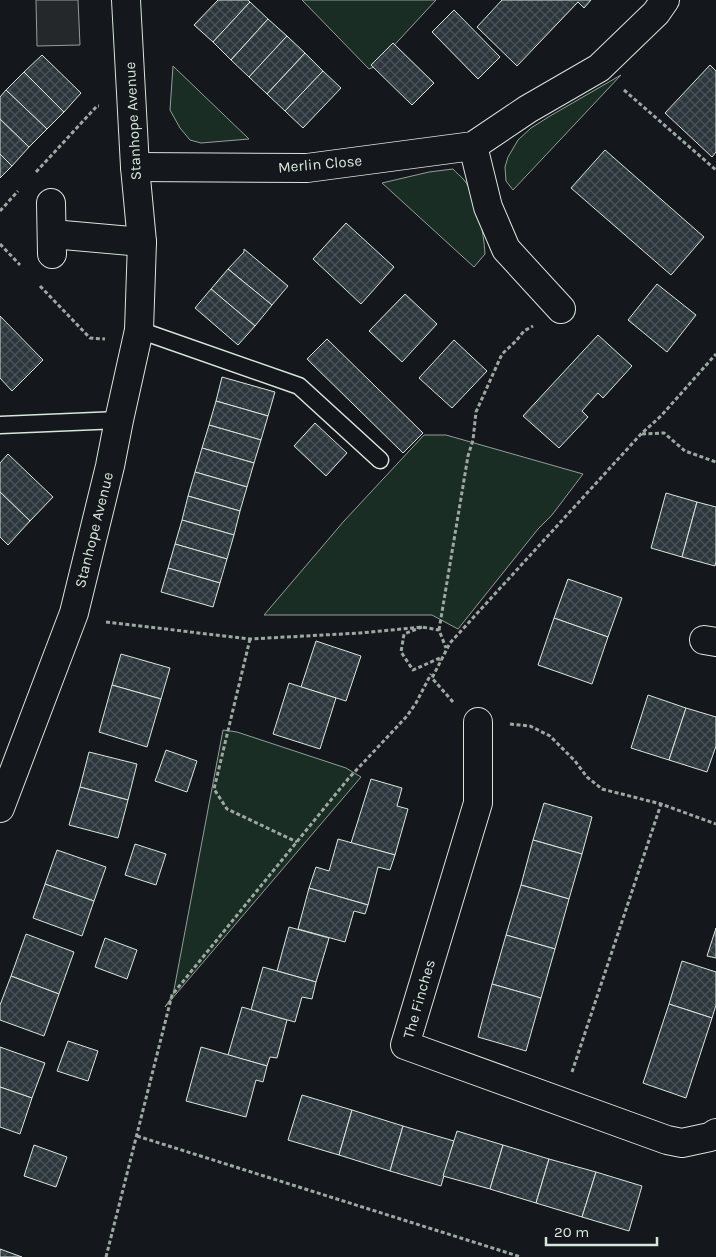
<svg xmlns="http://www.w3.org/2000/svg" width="716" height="1257" font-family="Karla,sans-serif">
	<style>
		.green { fill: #1a2d24; stroke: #939e99 }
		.parking { fill: #24282b; stroke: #939e99 }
		.building { fill: url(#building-cross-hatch); stroke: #d8e6dc }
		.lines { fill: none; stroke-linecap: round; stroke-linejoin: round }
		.service-casing { stroke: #d8e6dc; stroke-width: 19 }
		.minor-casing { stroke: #d8e6dc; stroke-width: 30 }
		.path { stroke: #9da8a2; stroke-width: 3; stroke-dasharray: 4 2.5; stroke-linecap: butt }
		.service { stroke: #14181c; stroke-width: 16 }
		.minor { stroke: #14181c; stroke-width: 28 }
		.labels { text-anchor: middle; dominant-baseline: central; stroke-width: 4; stroke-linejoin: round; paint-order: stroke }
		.street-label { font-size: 15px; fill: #d8e6dc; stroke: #14181c }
	</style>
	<defs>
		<pattern id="building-cross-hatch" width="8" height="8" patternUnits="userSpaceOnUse" patternTransform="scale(1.25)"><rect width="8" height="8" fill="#2c363c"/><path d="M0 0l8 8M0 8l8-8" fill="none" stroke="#4a5358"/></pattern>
	</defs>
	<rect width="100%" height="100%" fill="#14181c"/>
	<g class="green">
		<polygon points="302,0 436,0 374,67 369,69"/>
		<polygon points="173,66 249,139 201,143 190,140 180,128 170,110"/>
		<polygon points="621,75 513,190 506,181 505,167 508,157 518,140 531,128 550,116"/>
		<path d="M453 169C456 173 461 176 464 180 477 196 484 234 485 254L474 267 382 183 429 172Z"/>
		<polygon points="424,435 446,435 583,474 552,515 538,529 458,629 432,615 264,615 344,521"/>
		<polygon points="223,730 237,732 346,768 361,777 165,1007 173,995"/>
	</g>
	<polygon class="parking" points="36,0 78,0 80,45 37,46"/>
	<g class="building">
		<polygon points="218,0 248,0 250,2 213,42 194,25"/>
		<polygon points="502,0 591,0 584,8 578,2 517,66 477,27"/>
		<polygon points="250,2 268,19 231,60 213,42"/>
		<polygon points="454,10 500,57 478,79 432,32"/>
		<polygon points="268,19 287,36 249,77 231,60"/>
		<polygon points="287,36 305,53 267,94 249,77"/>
		<polygon points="393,43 434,83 412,105 371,65"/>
		<polygon points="305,53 323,71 285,111 267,94"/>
		<polygon points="42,55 81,93 64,112 24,72"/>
		<polygon points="710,65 716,71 716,152 712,157 665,113"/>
		<polygon points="323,71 341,88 303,128 285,111"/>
		<polygon points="24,72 64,112 47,129 6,90"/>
		<polygon points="6,90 47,129 29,147 0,119 0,97"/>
		<polygon points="0,119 29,147 12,166 0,154"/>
		<polygon points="605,150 704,237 671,275 571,188"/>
		<polygon points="0,154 12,166 0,178"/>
		<polygon points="346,223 394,267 361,304 313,259"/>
		<polygon points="244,249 288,286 272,305 228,269 244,252"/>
		<polygon points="228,269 272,305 255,326 211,289"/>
		<polygon points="657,284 696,315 667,352 628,320"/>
		<polygon points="211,289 255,326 238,345 195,308"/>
		<polygon points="405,294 437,324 402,362 369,331"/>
		<polygon points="0,316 43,360 12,391 0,378"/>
		<polygon points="598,335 632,366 603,398 598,393 582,411 588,417 559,448 523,416"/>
		<polygon points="327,339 423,433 403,453 307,359"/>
		<polygon points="454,340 487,371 452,408 419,378"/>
		<polygon points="222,377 275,392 268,416 216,401"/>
		<polygon points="216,401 268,416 261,440 209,425"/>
		<polygon points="315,423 347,453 326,476 294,446"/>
		<polygon points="209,425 261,440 254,463 202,448"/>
		<polygon points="202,448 254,463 247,487 195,472"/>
		<polygon points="8,454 53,497 30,521 0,492 0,463"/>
		<polygon points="195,472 247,487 240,511 188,496"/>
		<polygon points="0,492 30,521 8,545 0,537"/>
		<polygon points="666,493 697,502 682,557 651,548"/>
		<polygon points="188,496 240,511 234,535 182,520"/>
		<polygon points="697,502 716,507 716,561 715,566 682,557"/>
		<polygon points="182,520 234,535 227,559 175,544"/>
		<polygon points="175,544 227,559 220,583 168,568"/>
		<polygon points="168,568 220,583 213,607 161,592"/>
		<polygon points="568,579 622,598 608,637 554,618"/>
		<polygon points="554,618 608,637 592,684 538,665"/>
		<polygon points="316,641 361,656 346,701 301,687"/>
		<polygon points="121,654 170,668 161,699 112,685"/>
		<polygon points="289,683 336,698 320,749 273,734"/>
		<polygon points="112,685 161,699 147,747 99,732"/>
		<polygon points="648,695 686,708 669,760 631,748"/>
		<polygon points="686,708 716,717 716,746 707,772 669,760"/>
		<polygon points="166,750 197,761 187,792 155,781"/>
		<polygon points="89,752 137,764 128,800 80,787"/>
		<polygon points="371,779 402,788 397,806 408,809 395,855 351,843"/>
		<polygon points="80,787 128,800 118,838 69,825"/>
		<polygon points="544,803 592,817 582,854 533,840"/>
		<polygon points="338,839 395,855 390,870 378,867 368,905 309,888 316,867 329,871"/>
		<polygon points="533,840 582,854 569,899 521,885"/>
		<polygon points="135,844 166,854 156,885 125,875"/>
		<polygon points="57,850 106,867 94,901 45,884"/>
		<polygon points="45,884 94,901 82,936 33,918"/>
		<polygon points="521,885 569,899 555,949 506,935"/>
		<polygon points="309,888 368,905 365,914 354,911 345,942 298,929"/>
		<polygon points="289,927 329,938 316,982 277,971"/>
		<polygon points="716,928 716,958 707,956"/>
		<polygon points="26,934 74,952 59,994 11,976"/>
		<polygon points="506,935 555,949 541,998 492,984"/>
		<polygon points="105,938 137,950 127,979 95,967"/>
		<polygon points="682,961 716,972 716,1005 712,1018 669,1004"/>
		<polygon points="263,967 316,982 312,999 302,997 295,1022 251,1010"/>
		<polygon points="11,976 59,994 44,1036 0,1020 0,1005"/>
		<polygon points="492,984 541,998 526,1051 478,1037"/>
		<polygon points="669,1004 712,1018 686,1098 643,1083"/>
		<polygon points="242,1007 287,1020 277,1058 270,1057 267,1066 228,1055"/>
		<polygon points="68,1041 98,1051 88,1081 57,1071"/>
		<polygon points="0,1047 45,1063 32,1098 0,1087"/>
		<polygon points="201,1047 267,1066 263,1082 256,1080 246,1117 186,1101"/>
		<polygon points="0,1087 32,1098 20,1134 0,1127"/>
		<polygon points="302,1095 352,1110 339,1155 288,1140"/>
		<polygon points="352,1110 403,1126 390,1171 339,1155"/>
		<polygon points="403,1126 454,1141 441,1186 390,1171"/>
		<polygon points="457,1131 503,1145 490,1189 443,1176"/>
		<polygon points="34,1145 67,1157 56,1187 24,1176"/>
		<polygon points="503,1145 549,1159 536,1203 490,1189"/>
		<polygon points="549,1159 596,1172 582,1217 536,1203"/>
		<polygon points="596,1172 642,1186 629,1231 582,1217"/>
		<polygon points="0,1249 22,1257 0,1257"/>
	</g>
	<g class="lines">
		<defs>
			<g id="service">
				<polyline points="139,330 299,386 380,460"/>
				<polyline points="0,425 119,420"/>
			</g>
			<g id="minor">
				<polyline points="473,146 488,207 506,249 561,309"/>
				<polyline points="135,167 307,168 473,146 528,109 599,68 656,13 665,0"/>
				<polyline points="51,203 52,254"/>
				<polyline points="52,234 142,242"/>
				<polyline points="704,640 716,642"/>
				<polyline points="478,722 478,803 405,1045 667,1140 682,1143 710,1137 716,1133"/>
				<polyline points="0,808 74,613 110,466 119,420 139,330 142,242 135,167 126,0"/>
			</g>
		</defs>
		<use href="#service" class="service-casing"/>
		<use href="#minor" class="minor-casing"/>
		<g class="path">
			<polyline points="624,90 716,170"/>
			<polyline points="36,172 97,106 99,106"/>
			<polyline points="0,211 18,191"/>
			<polyline points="0,244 20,265"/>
			<polyline points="40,286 90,338 105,339"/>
			<polyline points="642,434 664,433 685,451 716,462"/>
			<polyline points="106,622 250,639 360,633 422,627 439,630 446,648"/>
			<polyline points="422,627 404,634 401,652 413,670 440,658 440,661"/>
			<polyline points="439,630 468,456 473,440 476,412 502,354 516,341 524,331 533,326"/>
			<polyline points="250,639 214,789 227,809 297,842"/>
			<polyline points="453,702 432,678 450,643 641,434 661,416 716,354"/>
			<polyline points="510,724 530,726 550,736 575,761 587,777 602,789 661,804 716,824"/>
			<polyline points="572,1072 661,804"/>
			<polyline points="137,1136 521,1257"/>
			<polyline points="106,1257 172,995 348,779 407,716 416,703 431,674"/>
		</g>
		<use href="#service" class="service"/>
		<use href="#minor" class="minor"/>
	</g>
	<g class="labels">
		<g class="street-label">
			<text transform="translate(133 121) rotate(-93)">Stanhope Avenue</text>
			<text transform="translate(320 164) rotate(-5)">Merlin Close</text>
			<text transform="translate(94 530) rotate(-76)">Stanhope Avenue</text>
			<text transform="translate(419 999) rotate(-74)">The Finches</text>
		</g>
	</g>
	<path d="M546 1237v8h111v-8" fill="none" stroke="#d8e6dc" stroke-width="2.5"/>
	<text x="554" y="1237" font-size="15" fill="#d8e6dc" stroke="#14181c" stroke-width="4" paint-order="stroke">20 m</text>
</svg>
